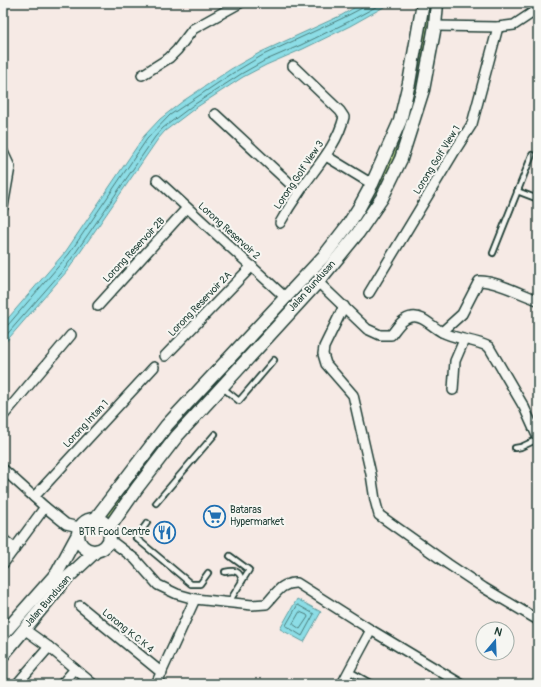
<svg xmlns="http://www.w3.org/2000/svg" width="541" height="687" font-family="Pangolin,sans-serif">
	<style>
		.green { fill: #c1d98f; stroke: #708b62 }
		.water { fill: #8cdde6; stroke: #609d9f }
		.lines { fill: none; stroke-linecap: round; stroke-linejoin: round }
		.shore { stroke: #4b7d7b; stroke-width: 1 }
		.service-casing { stroke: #1f3d34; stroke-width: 8 }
		.minor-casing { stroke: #1f3d34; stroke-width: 12 }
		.secondary-casing { stroke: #1f3d34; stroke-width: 15 }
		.service { stroke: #f6f6f2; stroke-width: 4.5 }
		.minor { stroke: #f6f6f2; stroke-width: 9 }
		.secondary { stroke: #f6f6f2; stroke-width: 12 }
		.labels { text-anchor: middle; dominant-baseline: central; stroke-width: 4; stroke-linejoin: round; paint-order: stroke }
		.street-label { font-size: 10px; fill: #1f3d34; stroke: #f6f6f2 }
		.poi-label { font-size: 10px; fill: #1f3d34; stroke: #f6f6f2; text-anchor: start }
	</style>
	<rect width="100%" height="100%" fill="#f6eae5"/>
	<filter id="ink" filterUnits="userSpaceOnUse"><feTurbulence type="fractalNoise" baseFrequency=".025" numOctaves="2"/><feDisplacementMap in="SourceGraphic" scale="8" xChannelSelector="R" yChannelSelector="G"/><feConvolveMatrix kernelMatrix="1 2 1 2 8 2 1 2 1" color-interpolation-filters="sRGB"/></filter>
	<g filter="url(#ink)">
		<path class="green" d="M429 3H431C427 34 423 66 415 97 404 143 382 184 358 225L113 520 105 513 120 498 181 421 316 274 338 248 356 223 382 176 396 147 406 120 418 74Z"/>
		<g class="water">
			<polygon points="362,3 391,3 350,26 303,49 266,65 243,77 194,109 165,131 158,139 68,270 3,345 3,324 66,251 144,136 160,119 183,101 231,69 261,52 342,15"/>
			<polygon points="297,599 321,612 304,642 280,629"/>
		</g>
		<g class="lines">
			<g class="shore">
				<polyline points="3,326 8,325 69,254 147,139 170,115 233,73 263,55 343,18 362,8 363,3"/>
				<polyline points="3,339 65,268 155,137 163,128 192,106 241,74 264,61 301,45 348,22 383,3"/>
				<polygon points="298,605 314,614 302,636 286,626"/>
				<polygon points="300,612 307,615 308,617 300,629 293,624"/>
			</g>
			<defs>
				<g id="service">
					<polyline points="517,191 538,199"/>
					<polyline points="493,253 532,155"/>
					<polyline points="223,388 239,401 274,360"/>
					<polyline points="515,448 521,447 538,439"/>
					<polyline points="156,503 215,434"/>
					<polyline points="147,523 136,538 191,584 200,584 208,573"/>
					<path d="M225 572C234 570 240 570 242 581"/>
					<polyline points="229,602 249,570 230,556"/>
					<polyline points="349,671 372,684"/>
				</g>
				<g id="minor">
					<polyline points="435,26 498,27 514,25 538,9"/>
					<polyline points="142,75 169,58 177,50 193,29 240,3"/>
					<polyline points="215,114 299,192"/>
					<polyline points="3,152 10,167 3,207"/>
					<polyline points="326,156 372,184"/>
					<polyline points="157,180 286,298"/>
					<path d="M280 223C286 212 293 201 300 191 316 167 337 146 344 117L340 111 293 66"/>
					<path d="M318 282 367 329 380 335H391C397 328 402 318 412 317 423 315 432 327 442 332 457 340 474 339 489 347L524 407 538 438"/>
					<polyline points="369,293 456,149 472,124 498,27"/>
					<polyline points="98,306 187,208"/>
					<polyline points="344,306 324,347 323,354 326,364 353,395 371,474 375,500 379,515 448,564 484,588 538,620"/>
					<path d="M442 332 462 314 479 281C494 280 523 295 538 300"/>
					<polyline points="165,356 252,266"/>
					<polyline points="453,390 455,361 464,340"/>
					<polyline points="3,416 71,335"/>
					<polyline points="3,469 45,507 66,524 79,527"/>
					<polyline points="34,497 154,367"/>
					<polyline points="3,539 15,549"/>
					<path d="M110 540 135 559 158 585 177 594 195 599 252 605 266 604C276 594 281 582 297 583L371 630 461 684"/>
					<polyline points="3,564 45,507"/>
					<polyline points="80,606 162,673"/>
					<polyline points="24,629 49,647 93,684"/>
					<polyline points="17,684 49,647"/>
					<polyline points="62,684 75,669"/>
					<polyline points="156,684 195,599"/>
					<polyline points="342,684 371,630"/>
				</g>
				<g id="secondary">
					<polyline points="96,518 167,425 324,256 348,225 360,206 372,184 400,121 409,83 423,3"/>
					<circle cx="94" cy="535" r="16"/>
					<polyline points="109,528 137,488 177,436 318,282 358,233 382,198 401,159 423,90 435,26 437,3"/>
					<polyline points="3,634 57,573 77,536"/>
					<polyline points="3,655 66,579 96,551"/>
				</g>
			</defs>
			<use href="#service" class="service-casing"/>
			<use href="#minor" class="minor-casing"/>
			<use href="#secondary" class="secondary-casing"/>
			<use href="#service" class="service"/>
			<use href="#minor" class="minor"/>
			<use href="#secondary" class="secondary"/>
		</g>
	</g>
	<defs>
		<symbol id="supermarket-ring" viewBox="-11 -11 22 22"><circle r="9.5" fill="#f6f6f2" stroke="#1f6fb2" stroke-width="1.5"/><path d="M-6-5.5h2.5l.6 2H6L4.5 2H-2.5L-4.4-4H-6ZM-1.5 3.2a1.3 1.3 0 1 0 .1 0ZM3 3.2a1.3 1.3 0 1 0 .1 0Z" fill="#1f6fb2"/></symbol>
		<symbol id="restaurant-ring" viewBox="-11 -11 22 22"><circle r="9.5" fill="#f6f6f2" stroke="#1f6fb2" stroke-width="1.5"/><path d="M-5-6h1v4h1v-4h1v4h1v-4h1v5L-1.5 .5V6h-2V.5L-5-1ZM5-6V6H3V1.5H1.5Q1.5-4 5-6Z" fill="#1f6fb2"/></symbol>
	</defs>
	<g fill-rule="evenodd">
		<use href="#supermarket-ring" x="202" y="504" width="25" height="25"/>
		<use href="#restaurant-ring" x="152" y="520" width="25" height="25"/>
	</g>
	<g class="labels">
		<g class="street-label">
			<text transform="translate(437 160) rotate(-58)">Lorong Golf View 1</text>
			<text transform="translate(299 175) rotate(-56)">Lorong Golf View 3</text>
			<text transform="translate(229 231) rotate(42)">Lorong Reservoir 2</text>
			<text transform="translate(134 250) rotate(-47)">Lorong Reservoir 2B</text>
			<text transform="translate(312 286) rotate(-48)">Jalan Bundusan</text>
			<text transform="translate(200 304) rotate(-46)">Lorong Reservoir 2A</text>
			<text transform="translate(86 424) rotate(-47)">Lorong Intan 1</text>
			<text transform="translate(48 601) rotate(-49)">Jalan Bundusan</text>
			<text transform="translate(128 631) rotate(39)">Lorong K.C.K 4</text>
		</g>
		<g class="poi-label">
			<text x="230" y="510">Bataras<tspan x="230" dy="12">Hypermarket</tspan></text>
			<text x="150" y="532" text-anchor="end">BTR Food Centre</text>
		</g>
	</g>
	<rect width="541" height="687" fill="none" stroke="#f6f6f2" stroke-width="16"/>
	<rect x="8" y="8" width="525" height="671" fill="none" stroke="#1f3d34" stroke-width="1.5" filter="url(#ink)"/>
	<g transform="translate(495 641) rotate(19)"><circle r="19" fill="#f6f6f2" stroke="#a0aca6"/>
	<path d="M0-3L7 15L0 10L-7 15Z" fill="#1f6fb2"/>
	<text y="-6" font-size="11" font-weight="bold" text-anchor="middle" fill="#1f3d34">N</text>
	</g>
</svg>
